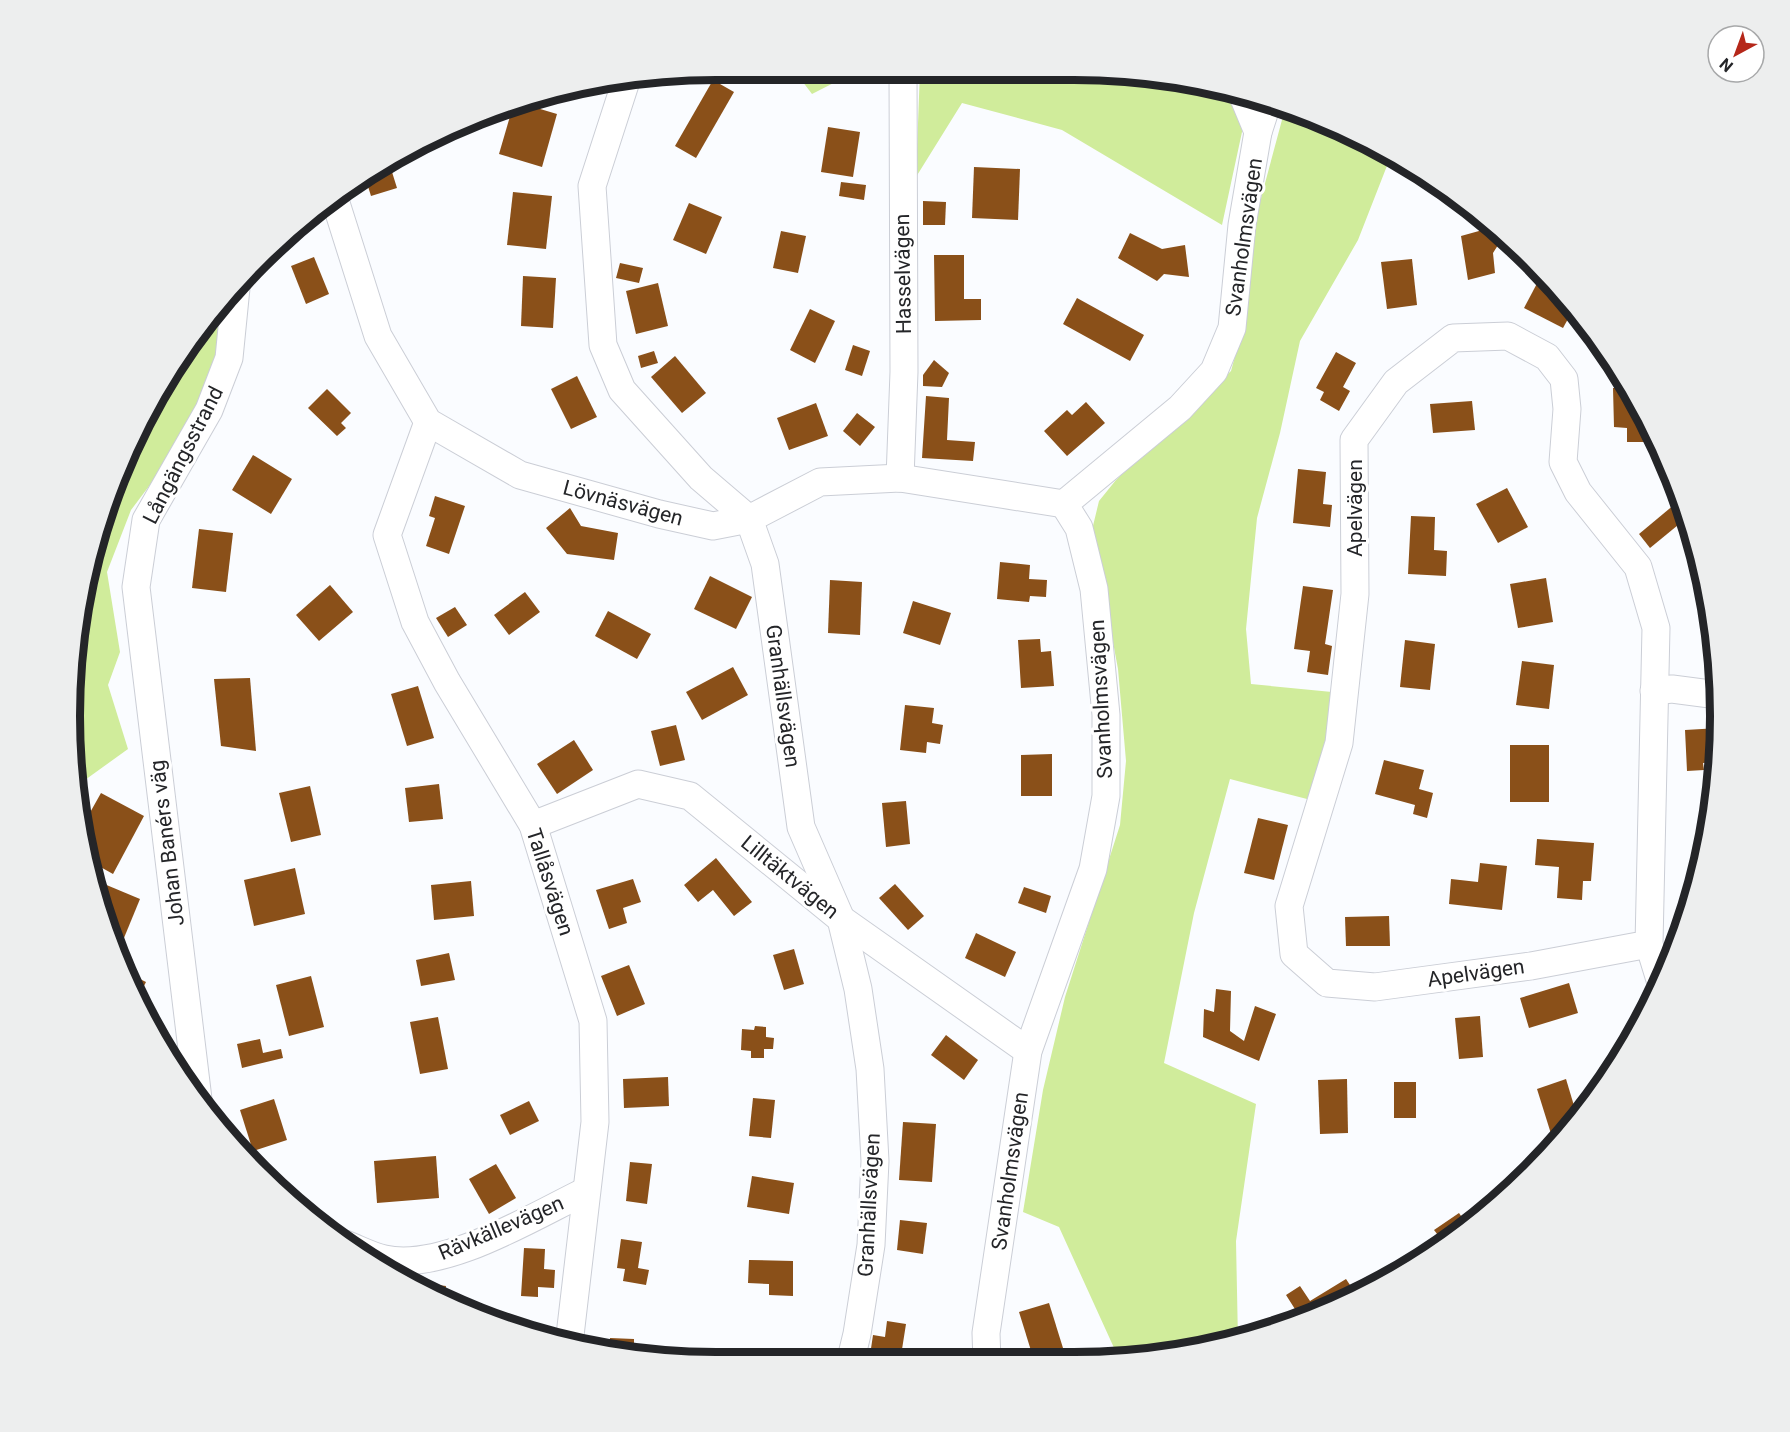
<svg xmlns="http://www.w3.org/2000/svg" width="1790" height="1432" font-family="Roboto,sans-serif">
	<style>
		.green { fill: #d0ec9b }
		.water { fill: #bee2fb }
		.building { fill: #8a5019 }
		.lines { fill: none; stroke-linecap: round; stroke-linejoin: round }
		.minor-casing { stroke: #cbced6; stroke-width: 29 }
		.minor { stroke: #fff; stroke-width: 27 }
		.labels { text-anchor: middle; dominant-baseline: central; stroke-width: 6; stroke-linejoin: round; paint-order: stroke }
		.street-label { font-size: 21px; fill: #242528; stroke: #fff }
		.rim { fill: none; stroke: #242528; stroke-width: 8 }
	</style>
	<rect width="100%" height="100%" fill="#fafcff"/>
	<g class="green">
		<polygon points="793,69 861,69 812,94"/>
		<polygon points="920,70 1116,70 1235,94 1245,118 1222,225 1062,130 962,103 916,177"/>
		<path d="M1286 105 1392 153 1358 240 1300 341 1280 433 1257 518 1246 629 1251 684 1332 692C1330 734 1326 762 1307 799L1230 779 1194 913 1164 1063 1256 1104 1236 1241 1238 1341 1120 1361 1059 1227 1023 1212 1043 1090 1065 997 1120 825 1126 761 1118 669 1092 530 1099 501 1116 480 1231 371 1242 331 1257 213Z"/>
		<polygon points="225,303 220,355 205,398 168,461 131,510 107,572 120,652 108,685 128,749 78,785 69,716 91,548 128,459 143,441 168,383 166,379"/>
	</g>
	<polygon class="water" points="166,379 168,383 143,441 128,459 156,392"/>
	<g class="building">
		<polygon points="713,80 734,92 696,158 675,146"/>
		<polygon points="520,103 557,114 542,167 499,154 513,106"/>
		<polygon points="828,127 860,132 853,177 821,172"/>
		<polygon points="388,159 397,188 371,196 365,177"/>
		<polygon points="974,167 1020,169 1018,220 972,218"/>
		<polygon points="841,182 866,185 864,200 839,196"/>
		<polygon points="513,192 552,196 546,249 507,245"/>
		<polygon points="923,201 946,202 945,225 923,225"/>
		<polygon points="689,203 722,217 706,254 673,240"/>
		<polygon points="1480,215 1505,234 1493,253 1495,273 1468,280 1461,236 1479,231"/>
		<polygon points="781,231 806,236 798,273 773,268"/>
		<polygon points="1130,233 1162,249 1185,245 1189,277 1164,274 1157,281 1118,258"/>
		<polygon points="934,255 964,255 964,299 981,299 981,320 935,321"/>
		<polygon points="314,257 329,294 306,304 291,266"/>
		<polygon points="1412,259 1417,305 1387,309 1381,262"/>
		<polygon points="620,263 643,268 639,283 616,278"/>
		<polygon points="1542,274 1574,308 1563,328 1524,308"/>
		<polygon points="523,276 556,278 553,328 521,326"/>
		<polygon points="658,283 668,326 636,334 626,291"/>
		<polygon points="1077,298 1144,335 1130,361 1063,324"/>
		<polygon points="810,309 835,321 815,363 790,350"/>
		<polygon points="853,345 870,351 862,376 845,370"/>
		<polygon points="654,351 658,363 641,368 638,356"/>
		<polygon points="1336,352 1356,363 1343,387 1350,391 1339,411 1320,400 1324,392 1316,388"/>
		<polygon points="675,356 706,393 682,413 651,377"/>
		<polygon points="934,360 949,373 942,387 923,386 923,375"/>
		<polygon points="577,376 597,417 571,429 551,389"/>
		<polygon points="1629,385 1634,393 1657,442 1627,442 1627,428 1614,427 1613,388 1629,388"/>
		<polygon points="327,389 351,413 341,423 346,428 337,436 308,408"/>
		<polygon points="926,396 949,398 947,440 975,442 973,461 922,458"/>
		<polygon points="1472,401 1475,430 1433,433 1430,404"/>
		<polygon points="1086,402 1105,423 1067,456 1044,431 1067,410 1072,415"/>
		<polygon points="816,403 828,436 789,450 777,418"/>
		<polygon points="857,413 875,427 860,446 843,431"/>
		<polygon points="253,455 292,479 271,514 232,490"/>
		<polygon points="1298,469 1326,472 1323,504 1332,505 1330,527 1293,523"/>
		<polygon points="1507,488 1528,527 1498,543 1476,504"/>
		<polygon points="435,496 465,506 449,554 426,546 435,518 429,516"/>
		<polygon points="1681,499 1689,516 1650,548 1639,534"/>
		<polygon points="570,508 581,526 618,533 614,560 567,554 546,528"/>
		<polygon points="1411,516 1435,517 1434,550 1447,551 1446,576 1408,574"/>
		<polygon points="199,529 233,533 226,592 192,588"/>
		<polygon points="1000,562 1030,565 1029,579 1047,580 1046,597 1030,596 1029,602 997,599"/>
		<polygon points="710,576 752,597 736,629 694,609"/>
		<polygon points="1546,578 1553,622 1518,628 1510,584"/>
		<polygon points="830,580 862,582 860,635 828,633"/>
		<polygon points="330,585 353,612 319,641 296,615"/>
		<polygon points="1303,586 1333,590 1325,644 1332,646 1328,675 1307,672 1310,651 1294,649"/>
		<polygon points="525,592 540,612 509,635 494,615"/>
		<polygon points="913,601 951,613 940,645 903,633"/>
		<polygon points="455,607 467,625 448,637 436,618"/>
		<polygon points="608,611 651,634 637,659 595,636"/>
		<polygon points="1040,639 1041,652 1051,651 1054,686 1021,688 1018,640"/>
		<polygon points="1405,640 1435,644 1430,690 1400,687"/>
		<polygon points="1522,661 1554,665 1549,709 1516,705"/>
		<polygon points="733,667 748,695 702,720 686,692"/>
		<polygon points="250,678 256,751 221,746 214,679"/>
		<polygon points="418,686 434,738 407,746 391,694"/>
		<polygon points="905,705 934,708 932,723 943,725 940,744 927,742 926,753 900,750"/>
		<polygon points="676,725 685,760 660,766 651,731"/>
		<polygon points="1719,728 1717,762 1703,763 1704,770 1687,771 1685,730"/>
		<polygon points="574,740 593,770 557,794 537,764"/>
		<rect x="1510" y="745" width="39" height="57"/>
		<polygon points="1052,754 1052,796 1021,796 1021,755"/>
		<polygon points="1384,760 1424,770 1419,789 1433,793 1427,818 1413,814 1415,805 1375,794"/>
		<polygon points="439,784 443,819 409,822 405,788"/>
		<polygon points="310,786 321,835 291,842 279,793"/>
		<polygon points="101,793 144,816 113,874 88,860 83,825"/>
		<polygon points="906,801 910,844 886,847 882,803"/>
		<polygon points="1258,818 1288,825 1274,880 1244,873"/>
		<polygon points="1537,839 1594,843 1591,881 1583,881 1582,900 1557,898 1559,867 1535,865"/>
		<polygon points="716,858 752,902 734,916 713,890 698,902 684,885"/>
		<polygon points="1480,863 1507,866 1502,910 1449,904 1451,879 1478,882"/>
		<polygon points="295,868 305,914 254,926 244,880"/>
		<polygon points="633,879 641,902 623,908 627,923 609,929 596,890"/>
		<polygon points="97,881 140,899 119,950 93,889"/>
		<polygon points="471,881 474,916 434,920 431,885"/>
		<polygon points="895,884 924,916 908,930 879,898"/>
		<polygon points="1024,887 1051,896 1046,913 1018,903"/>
		<polygon points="1389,916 1390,946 1346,946 1345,917"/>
		<polygon points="976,933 1016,952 1005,977 965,958"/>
		<polygon points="794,949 804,984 784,990 773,955"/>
		<polygon points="449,953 455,980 421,986 416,960"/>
		<polygon points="629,965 645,1004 617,1016 601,976"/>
		<polygon points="128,973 146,982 138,998 133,984"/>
		<polygon points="311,976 324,1027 289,1036 276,985"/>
		<polygon points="1569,983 1578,1013 1529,1028 1520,998"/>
		<polygon points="1216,989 1231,991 1230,1031 1244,1041 1255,1006 1276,1014 1259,1061 1203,1037 1204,1009 1214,1012"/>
		<polygon points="1480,1016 1483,1057 1459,1059 1455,1018"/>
		<polygon points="438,1017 448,1069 420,1074 410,1022"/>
		<polygon points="755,1026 766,1027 766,1037 774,1038 773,1049 764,1049 764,1058 751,1058 751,1051 741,1050 742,1029 754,1030"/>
		<polygon points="946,1035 978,1060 964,1080 931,1055"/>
		<polygon points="260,1039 263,1053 281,1049 283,1058 242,1068 237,1044"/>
		<polygon points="668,1077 669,1106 624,1108 623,1079"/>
		<polygon points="1347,1079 1348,1133 1320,1134 1318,1080"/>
		<polygon points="1566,1079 1578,1119 1566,1132 1552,1137 1537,1089"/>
		<rect x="1394" y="1082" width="22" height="36"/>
		<polygon points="753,1098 775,1100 771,1138 749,1136"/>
		<polygon points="274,1099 287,1140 253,1151 240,1110"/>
		<polygon points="529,1101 539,1121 510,1135 500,1115"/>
		<polygon points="903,1122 936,1124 932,1182 899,1180"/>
		<polygon points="436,1156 439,1198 377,1203 374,1161"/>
		<polygon points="630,1162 652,1164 647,1204 626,1201"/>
		<polygon points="496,1164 516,1198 489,1214 469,1179"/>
		<polygon points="752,1176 794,1183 789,1214 747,1207"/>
		<polygon points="1459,1213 1468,1226 1444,1243 1434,1230"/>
		<polygon points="900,1220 927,1223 923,1254 897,1250"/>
		<polygon points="621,1239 642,1242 638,1268 649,1270 646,1285 623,1281 625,1269 617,1268"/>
		<polygon points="524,1248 545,1249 544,1269 555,1270 554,1288 538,1287 538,1297 521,1296"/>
		<polygon points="749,1260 793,1261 793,1296 769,1295 769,1284 748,1283"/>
		<polygon points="1346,1279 1356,1294 1300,1317 1286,1295 1300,1286 1310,1301"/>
		<polygon points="423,1283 446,1286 444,1301 422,1289"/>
		<polygon points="1049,1303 1063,1348 1033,1357 1019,1312"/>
		<polygon points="887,1321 906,1324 900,1362 869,1362 873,1335 885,1337"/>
		<polygon points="610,1338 634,1339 634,1355 608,1352"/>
	</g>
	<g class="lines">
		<defs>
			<g id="minor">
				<polyline points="626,81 592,186 603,345 622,390 701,478 749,519 765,564 801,827 841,919 858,989 870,1069 875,1161 871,1245 857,1334 850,1363"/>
				<polyline points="1243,96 1258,132"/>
				<polyline points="335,200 378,336 428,422 520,475 659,514 713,526 749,519 820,482 900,478 1064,504"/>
				<polyline points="428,422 387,535 415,622 447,682 533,825 593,1021 595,1122 569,1344"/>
				<polyline points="900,478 904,372 903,70"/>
				<polyline points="1654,691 1672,689 1718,695"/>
				<polyline points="533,825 638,784 690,796 841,919 1028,1051"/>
				<polyline points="1649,944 1531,966 1375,987 1327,983 1294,954 1289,906 1339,743 1355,594 1354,440 1396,382 1453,338 1508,336 1547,357 1564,379 1567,409 1563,462 1578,492 1638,567 1656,628 1649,944 1661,983"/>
				<polyline points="198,1099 136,587 146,520 209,410 229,358 236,288"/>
				<path d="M345 1244C358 1249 371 1256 384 1259 444 1272 532 1217 586 1191"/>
				<polyline points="987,1362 986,1333 1028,1051 1093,869 1106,796 1106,715 1094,589 1079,528 1064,504 1180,408 1214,371 1232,328 1242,225 1258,132 1268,101"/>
			</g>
		</defs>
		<use href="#minor" class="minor-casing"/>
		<use href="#minor" class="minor"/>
	</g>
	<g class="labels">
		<g class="street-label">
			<text transform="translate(1244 237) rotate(-82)">Svanholmsvägen</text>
			<text transform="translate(903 274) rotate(-91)">Hasselvägen</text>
			<text transform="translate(183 455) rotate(-63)">Långängsstrand</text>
			<text transform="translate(623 503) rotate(15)">Lövnäsvägen</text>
			<text transform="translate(1355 508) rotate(-90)">Apelvägen</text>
			<text transform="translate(783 696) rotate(82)">Granhällsvägen</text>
			<text transform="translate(1101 699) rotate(-93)">Svanholmsvägen</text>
			<text transform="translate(167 843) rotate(-97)">Johan Banérs väg</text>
			<text transform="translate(790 877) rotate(39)">Lilltäktvägen</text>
			<text transform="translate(550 882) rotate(72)">Tallåsvägen</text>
			<text transform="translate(1476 973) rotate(-8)">Apelvägen</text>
			<text transform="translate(1010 1171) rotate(-82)">Svanholmsvägen</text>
			<text transform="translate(869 1205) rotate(-87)">Granhällsvägen</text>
			<text transform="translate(501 1228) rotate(-23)">Rävkällevägen</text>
		</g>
	</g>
	<path d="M0 0H1790V1432H0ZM716 80H1074A636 636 0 0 1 1710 716V716A636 636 0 0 1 1074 1352H716A636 636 0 0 1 80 716V716A636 636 0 0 1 716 80Z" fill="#edeeee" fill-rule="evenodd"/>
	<path class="rim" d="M716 80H1074A636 636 0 0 1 1710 716V716A636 636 0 0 1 1074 1352H716A636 636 0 0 1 80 716V716A636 636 0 0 1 716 80Z"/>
	<g transform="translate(1736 54) rotate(221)"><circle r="28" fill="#ffffff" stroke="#a7a8a9" stroke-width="1.5"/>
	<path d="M0-4.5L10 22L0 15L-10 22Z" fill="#b52719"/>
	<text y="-9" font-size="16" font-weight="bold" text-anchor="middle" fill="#242528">N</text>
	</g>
</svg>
